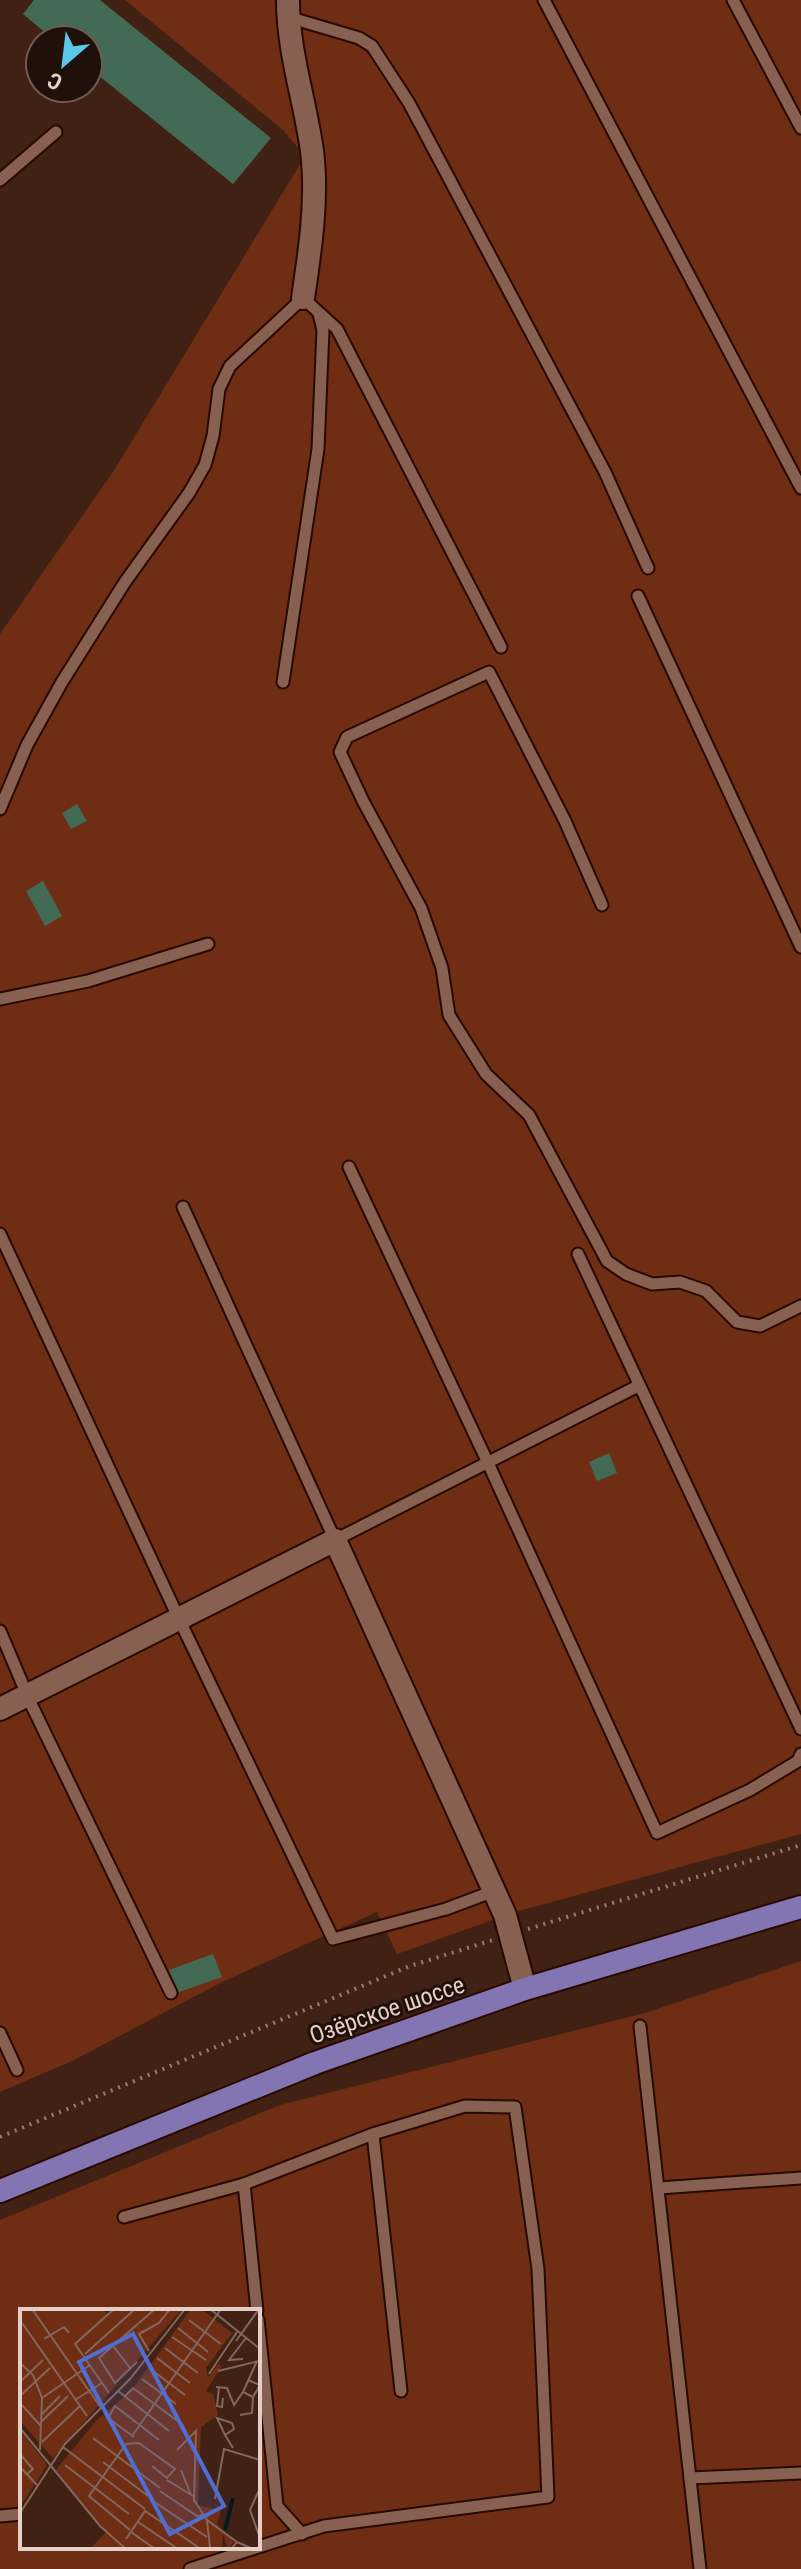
<svg xmlns="http://www.w3.org/2000/svg" width="801" height="2569" font-family="'Roboto Condensed',sans-serif">
	<style>
		.green { fill: #6f2e14; fill-rule: evenodd }
		.building { fill: #436a55 }
		.lines { fill: none; stroke-linecap: round; stroke-linejoin: round }
		.service-casing { stroke: #280901; stroke-width: 15 }
		.minor-casing { stroke: #280901; stroke-width: 26 }
		.primary-casing { stroke: #280901; stroke-width: 26 }
		.path { stroke: #977b71; stroke-width: 4; stroke-dasharray: 2 6; stroke-linecap: butt }
		.service { stroke: #876052; stroke-width: 11 }
		.minor { stroke: #876052; stroke-width: 22 }
		.primary { stroke: #8374b2; stroke-width: 22 }
		.labels { text-anchor: middle; dominant-baseline: central; stroke-width: 6; stroke-linejoin: round; paint-order: stroke }
		.street-label { font-size: 24px; fill: #e5cec6; stroke: #1f100a }
		.inset-river { fill: none; stroke: #04191f; stroke-width: 4 }
		.inset-road { fill: none; stroke: #83665c; stroke-width: 2 }
		.view { fill: #4f6ed4; fill-opacity: 0.15; stroke: #4f6ed4; stroke-width: 4 }
		.inset-edge { fill: none; stroke: #e5cec6; stroke-width: 4 }
	</style>
	<rect width="100%" height="100%" fill="#422115"/>
	<g class="green">
		<polygon points="125,0 801,0 801,1834 515,1912 397,1954 377,1912 222,1982 72,2061 0,2092 0,634 115,469 305,156 283,130"/>
		<path d="M801 1961V2569H0V2220L280 2105 645 2013ZM22 2311H258V2547H22Z"/>
	</g>
	<g class="building">
		<polygon points="34,0 100,0 271,138 233,184 88,67 88,40 54,40 23,14"/>
		<polygon points="77,804 87,821 71,829 62,813"/>
		<polygon points="43,881 62,916 45,926 26,891"/>
		<polygon points="609,1453 617,1473 597,1481 589,1462"/>
		<polygon points="213,1954 222,1977 179,1992 169,1970"/>
	</g>
	<g class="lines">
		<defs>
			<g id="service">
				<polyline points="544,0 801,488"/>
				<polyline points="733,0 801,128"/>
				<polyline points="288,17 359,38 372,46 409,103 605,472 648,568"/>
				<polyline points="0,180 56,132"/>
				<polyline points="638,596 801,947"/>
				<polyline points="283,682 318,449 323,330 319,314"/>
				<polyline points="0,809 27,745 62,682 125,582 189,493 205,465 213,436 219,389 230,366 303,298 337,329 501,647"/>
				<polyline points="602,905 565,821 489,672 347,737 340,752 363,801 421,908 442,968 449,1015 486,1074 529,1115 607,1261 626,1274 652,1284 680,1282 706,1291 737,1322 760,1326 801,1306"/>
				<polyline points="0,999 88,981 208,944"/>
				<polyline points="349,1167 488,1463 657,1833 750,1790 798,1761 801,1754"/>
				<polyline points="183,1207 335,1540 638,1386"/>
				<polyline points="0,1234 179,1619 333,1939 446,1909 494,1891"/>
				<polyline points="578,1254 801,1729"/>
				<polyline points="0,1631 31,1704 171,1993"/>
				<polyline points="640,2026 700,2569"/>
				<polyline points="0,2033 17,2070"/>
				<polyline points="373,2134 401,2391"/>
				<polyline points="244,2184 257,2311"/>
				<polyline points="659,2188 801,2178"/>
				<polyline points="124,2217 244,2184 373,2134 465,2106 515,2107 538,2269 548,2497 324,2526 190,2569"/>
				<polyline points="258,2319 277,2506 302,2534"/>
				<polyline points="690,2478 801,2473"/>
				<polyline points="0,2516 22,2514"/>
			</g>
			<g id="minor">
				<path d="M288 0C288 52 305 100 312 151 318 198 310 251 303 298"/>
				<polyline points="0,1709 335,1540 505,1915 525,1989"/>
			</g>
			<polyline id="primary" points="0,2191 315,2063 525,1989 801,1907"/>
		</defs>
		<use href="#service" class="service-casing"/>
		<use href="#minor" class="minor-casing"/>
		<use href="#primary" class="primary-casing"/>
		<g class="path">
			<polyline points="528,1929 801,1845"/>
			<polyline points="0,2137 410,1966 493,1940"/>
		</g>
		<use href="#service" class="service"/>
		<use href="#minor" class="minor"/>
		<use href="#primary" class="primary"/>
	</g>
	<g class="labels">
		<g class="street-label">
			<text transform="translate(387 2010) rotate(-19)">Озёрское шоссе</text>
		</g>
	</g>
	<g transform="translate(20 2309)">
		<rect width="240" height="240" fill="#422115"/>
		<path d="M0 0H83L87 5 94 0H162L33 149 0 112ZM171 0H181L212 24 186 59 188 69 198 55 202 57 186 82 193 85 198 106 181 118 178 196 201 202 197 215 214 233 208 240 203 225 202 240H70L86 223 36 161 75 113 111 82ZM0 121 27 156 0 198Z" fill="#6f2e14"/>
		<path class="inset-river" d="M205 221 213 189"/>
		<path class="inset-road" d="M12 0 81 99M190 0 240 40M0 11 67 107M169 11 201 35M158 19 188 43M152 28 186 51M24 30 44 18 49 24M216 32 239 0M94 38 110 59M145 39 178 64M129 42 119 25 139 14 150 0M65 45 115 0M137 49 170 74M223 50 209 51 226 29M117 53 95 74 79 49 135 0M0 54 13 66 22 89 20 141M129 59 165 86M198 62 239 52M189 65 217 23M122 70 156 95M228 71 240 76 233 88M0 73 23 51M196 78 207 79 214 96 223 83M199 78 197 97 202 98 203 89M98 82 149 122M89 84 55 35 94 0M0 87 30 59M104 88 113 79 163 116M22 89 70 56M55 91 82 74M0 94 21 117M21 106 40 87M220 106 232 104 233 88 223 83 237 52M21 113 48 87M0 119 80 217 106 240M205 126 197 109 212 114 214 120 205 126 213 139M112 127 201 0M114 128 88 109 95 97 139 131M73 129 140 179M22 133 60 97M43 138 125 200M157 141 176 122 174 191 187 211 217 233M0 145 13 160 6 166M83 153 128 187M45 156 109 205M0 158 18 177M161 161 171 186M147 171 173 187M240 179 230 201 240 229M140 182 177 207 184 206M195 190 204 140 240 151M133 192 187 228M0 204 45 135 110 70 165 0M187 212 190 238M118 213 158 240M110 221 69 187 106 135 119 134 155 160 147 169 132 157M111 223 135 240M106 230 125 202 181 240M211 240 217 233 233 240"/>
		<path class="view" d="M113 25 204 197 150 225 59 53Z"/>
		<rect width="240" height="240" class="inset-edge"/>
	</g>
	<g transform="translate(64 64) rotate(208)"><circle r="38" fill="#1f100a" stroke="#6e5c55" stroke-width="2"/>
	<path d="M0-6L14 30L0 20L-14 30Z" fill="#5cc7e8"/>
	<text y="-12" font-size="22" font-weight="bold" text-anchor="middle" fill="#e5cec6">С</text>
	</g>
</svg>
